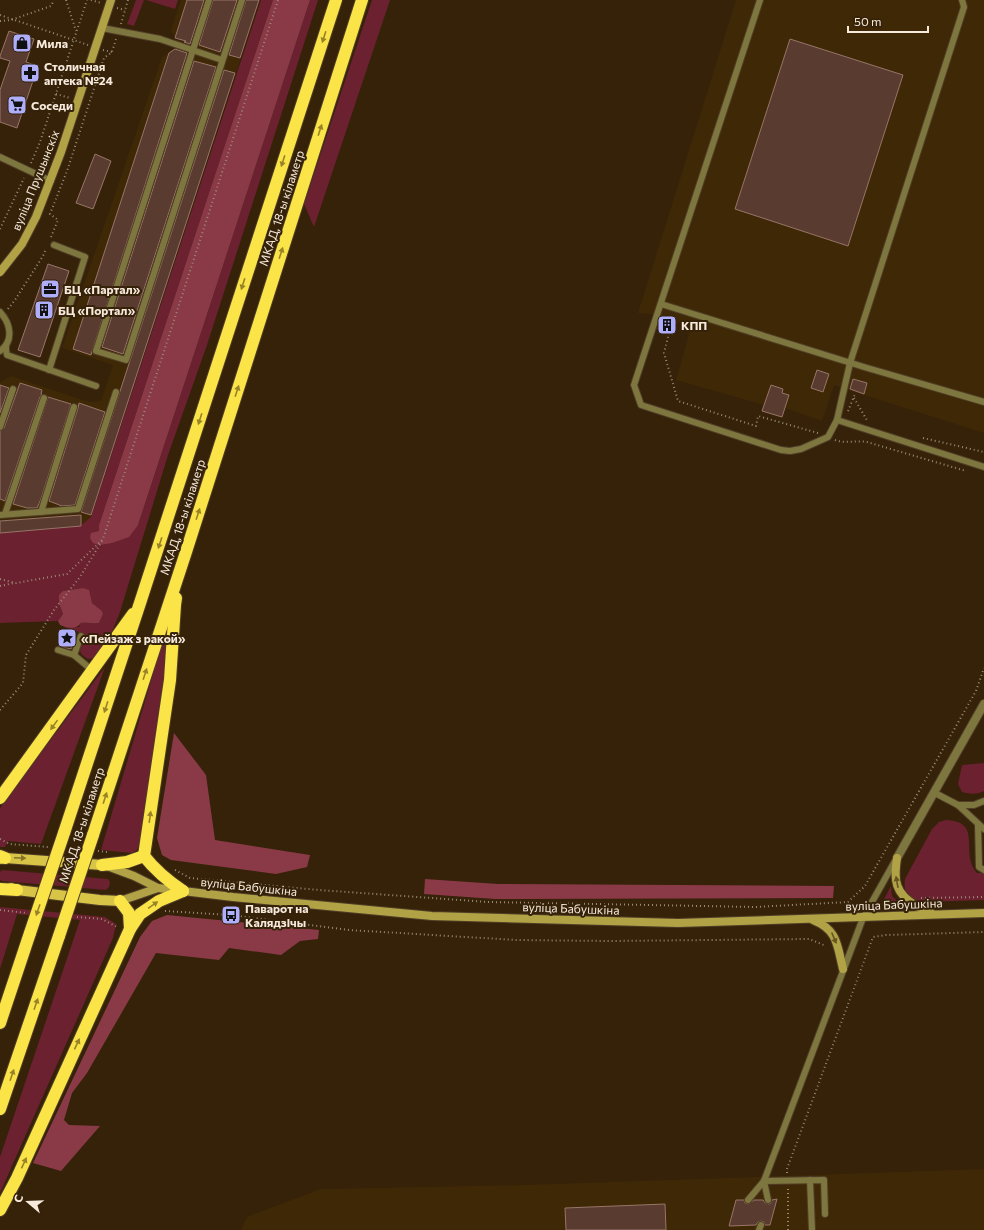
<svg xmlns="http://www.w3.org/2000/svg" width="984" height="1230" font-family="Commissioner,sans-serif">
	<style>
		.built { fill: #3f2806 }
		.green { fill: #6b2130 }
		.forest { fill: #8a3a47 }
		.building { fill: #5a3b30; stroke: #987568 }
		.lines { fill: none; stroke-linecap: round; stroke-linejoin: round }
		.lane-casing { stroke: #503e27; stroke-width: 8 }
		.street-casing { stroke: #503e27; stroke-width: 10 }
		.secondary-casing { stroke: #503e27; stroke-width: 10 }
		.primary-casing { stroke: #503e27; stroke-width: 12 }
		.highway-casing { stroke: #503e27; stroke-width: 14 }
		.path { stroke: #9a8a77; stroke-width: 2; stroke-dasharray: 1 3; stroke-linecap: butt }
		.lane { stroke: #7e763f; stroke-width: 6 }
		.street { stroke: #7e763f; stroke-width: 8 }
		.secondary { stroke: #b0a245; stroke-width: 8 }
		.primary { stroke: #d8c447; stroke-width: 10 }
		.highway { stroke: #fbe447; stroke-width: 12 }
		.highway-bridge-casing { stroke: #503e27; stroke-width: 14; stroke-linecap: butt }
		.highway-bridge { stroke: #fbe447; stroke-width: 12 }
		.oneway { fill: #988328 }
		.oneway2 { fill: #867328 }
		.oneway3 { fill: #665521 }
		.labels { text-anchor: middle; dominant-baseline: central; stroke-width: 4; stroke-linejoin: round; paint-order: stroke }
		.poi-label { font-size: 12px; font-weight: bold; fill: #f7eadc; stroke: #352209; text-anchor: start }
		.street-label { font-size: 12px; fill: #f7eadc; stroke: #352209 }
	</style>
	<rect width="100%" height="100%" fill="#352209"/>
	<g class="built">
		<polygon points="181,0 260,0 91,517 81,526 0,533 0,382 11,376 89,402 101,401 113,365 62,348 162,57 174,49 178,39 175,38 171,30"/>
		<polygon points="736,0 984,0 984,433 864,395 834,385 822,421 785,408 782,417 762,411 764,405 676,380 691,327 657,315 638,313"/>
		<polygon points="984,1169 984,1230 241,1230 247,1217 321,1189 524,1185"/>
	</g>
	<g class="green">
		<polygon points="136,0 144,0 134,26 127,24"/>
		<polygon points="146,0 178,0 175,9"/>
		<path d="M261 0H273L99 525V531L90 538 138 525 310 0H318L207 345 168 455 120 612 112 632 95 658 88 659 82 655 80 651 85 634 64 627H79L81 623C88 622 93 624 99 623L103 614 102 611 92 603 83 588 63 591 59 603 63 614 58 621 0 623V533L80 526 91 517Z"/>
		<polygon points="372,0 390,0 314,227 304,204"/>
		<polygon points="167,627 162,699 139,845 137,850 132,853 101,850"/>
		<polygon points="105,667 41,844 8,841 5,847 0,847 0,808"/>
		<path d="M984 763V791C976 795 970 794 962 792L958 784 962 765Z"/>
		<path d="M946 820C984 822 959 852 977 873H984V900L921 902C909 897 903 894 905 879L932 829 939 822Z"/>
		<polygon points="2,870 108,879 110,882 109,887 106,890 2,881 0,880 0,872"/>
		<polygon points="891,886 892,896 900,904 881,905"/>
		<polygon points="0,907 105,917 116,924 113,938 0,1193 0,1157 80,920 17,914 0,969"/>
	</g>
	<g class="forest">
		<polygon points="273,0 310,0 138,525 129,537 112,543 99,545 93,543 90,538 91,533 99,531 99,525"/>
		<path d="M83 588 89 590 92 603 102 611 103 614 99 623C93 624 88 622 81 623 76 630 67 628 60 625L58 621 63 614 59 603V595L63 591Z"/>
		<polygon points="174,733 206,775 215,840 310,855 307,867 276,874 171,860 162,855 157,838"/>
		<polygon points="425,879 498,884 834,886 833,898 495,899 424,894"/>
		<polygon points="167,915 319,930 318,939 300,941 281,955 229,948 219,960 156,953 87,1073 72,1093 64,1120 69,1125 100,1126 61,1171 33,1163 140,937 152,921"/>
	</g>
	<g class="building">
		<polygon points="187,0 204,0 190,44 184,42 186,41 175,38"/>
		<polygon points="213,0 237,0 220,52 199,45"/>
		<polygon points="246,0 259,0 240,58 229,55"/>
		<polygon points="9,31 34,39 26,62 38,66 17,128 0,122 0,90 10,61 0,58 0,56"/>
		<polygon points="790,39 903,75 848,246 735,209"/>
		<polygon points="175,49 187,53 91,355 73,349 169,53"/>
		<polygon points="194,61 216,67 123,354 102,347"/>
		<polygon points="224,70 235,73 91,515 81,512"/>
		<polygon points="95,154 111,161 93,209 76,203"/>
		<polygon points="48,264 69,271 40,357 18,350"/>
		<polygon points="661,317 676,322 673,334 658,329"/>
		<polygon points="817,370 829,374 823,392 811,388"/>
		<polygon points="853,379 867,383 864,394 850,389"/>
		<polygon points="20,383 42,390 41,394 42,394 40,397 5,501 0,499 0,431 4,428"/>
		<polygon points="0,385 9,388 0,413"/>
		<polygon points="771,385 783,389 782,393 789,395 782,417 762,411"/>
		<polygon points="48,397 71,404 41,499 37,508 27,508 13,504"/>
		<polygon points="79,403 105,412 75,505 62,506 49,501 78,408"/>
		<polygon points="81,515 81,526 0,533 0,521"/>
		<polygon points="62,636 74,640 71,649 59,646"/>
		<polygon points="777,1199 770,1225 765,1225 764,1222 761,1221 758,1222 756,1225 729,1226 736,1200 744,1200 745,1203 748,1204 754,1200 763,1200 765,1203 769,1204 771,1203 772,1200"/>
		<polygon points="665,1204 666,1230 566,1230 565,1208"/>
	</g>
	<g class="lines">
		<defs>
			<g id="lane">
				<polyline points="209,0 96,351 126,360 242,0"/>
				<polyline points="760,0 634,385 641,405 781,450 790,451 801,449 828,437 837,420"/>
				<polyline points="962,0 964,7 850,363 837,420 984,467"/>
				<polyline points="102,28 160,39 222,60"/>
				<polyline points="0,157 51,181"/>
				<polyline points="661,304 864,367 984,402"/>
				<path d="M0 312C11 324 14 341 0 351"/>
				<polyline points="6,346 6,350 7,355 96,386"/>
				<polyline points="49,370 85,257 54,245"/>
				<polyline points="0,427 13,389"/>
				<polyline points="41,512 74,407"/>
				<polyline points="5,514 44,398"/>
				<polyline points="0,515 78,509 116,392"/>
				<polyline points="58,650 74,655 81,636"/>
				<polyline points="74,655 93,671"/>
				<polyline points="935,793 958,805 984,829"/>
				<polyline points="958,805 974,805 984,801"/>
				<polyline points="978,824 979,867 984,870"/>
				<polyline points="810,1180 812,1230"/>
				<polyline points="748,1200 764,1181 863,918 895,861"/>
				<polyline points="768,1200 764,1181 824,1180 825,1214"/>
				<polyline points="759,1230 761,1225"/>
			</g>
			<polyline id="street" points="897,858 984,704"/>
			<g id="secondary">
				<polyline points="0,272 22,244 36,217 61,152 111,0"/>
				<path d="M897 858C896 865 895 873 896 880 898 898 917 907 931 913"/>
				<polyline points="107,866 134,876 158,888 233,897 432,916 678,923 984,913"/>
				<polyline points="120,901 158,888"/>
				<path d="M813 920C838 930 837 945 843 969"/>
			</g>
			<g id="primary">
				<polyline points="0,859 5,858 102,865"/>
				<polyline points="11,888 17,890 100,900 120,901"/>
			</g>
			<g id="highway">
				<path d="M176 598 175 605 170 680 144 856C155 870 168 881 183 891"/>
				<polyline points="0,798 133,614"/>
				<polyline points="64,833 140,603 336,0"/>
				<polyline points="93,835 186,552 362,0"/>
				<polyline points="0,856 5,858"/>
				<polyline points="102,865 127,862 144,856"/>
				<polyline points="0,889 17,890"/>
				<polyline points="120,901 129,913 130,929"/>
				<polyline points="0,1023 30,933"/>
				<polyline points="0,1109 59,936"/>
				<polyline points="0,1210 17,1178 130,929 140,914 159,901 183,891"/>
			</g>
		</defs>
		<use href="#lane" class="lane-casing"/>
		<use href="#street" class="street-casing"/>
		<use href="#secondary" class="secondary-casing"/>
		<use href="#primary" class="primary-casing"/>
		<use href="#highway" class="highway-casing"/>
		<g class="path">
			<polyline points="66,0 76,31"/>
			<polyline points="91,0 101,3"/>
			<polyline points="117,8 125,10"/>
			<polyline points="0,15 88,45"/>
			<polyline points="0,21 11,20 51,6 54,0"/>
			<polyline points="121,24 128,0"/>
			<polyline points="103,50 112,52"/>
			<polyline points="56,94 70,98"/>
			<polyline points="31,163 40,142 87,0"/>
			<polyline points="0,229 24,178"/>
			<polyline points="51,237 58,220 50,214 67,171 104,58 112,52 116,39"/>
			<polyline points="8,309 15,300 43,256 46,249"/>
			<polyline points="669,333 664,353 678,401 756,426 758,416 818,433"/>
			<polyline points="854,398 868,422"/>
			<polyline points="848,411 855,394"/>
			<polyline points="923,438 984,452"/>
			<path d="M835 440C845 444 856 440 867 442L966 471"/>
			<polyline points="0,579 16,583 67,574 103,539 278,0"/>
			<polyline points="0,586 14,583"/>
			<polyline points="0,710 23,683 26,655 54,610 80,577 102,541"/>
			<polyline points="0,839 10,844 48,847"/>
			<polyline points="98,851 107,852"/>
			<polyline points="175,870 190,878 319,890 488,902 755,907 848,902 865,886 976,691 984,668"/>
			<polyline points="921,898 984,897"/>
			<polyline points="0,910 27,913"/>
			<polyline points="165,911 231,915 349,930 516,940 610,941 809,939 826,946"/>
			<polyline points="231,915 232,906"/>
			<polyline points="77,917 102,919 117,927"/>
			<polyline points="787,1173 787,1169 873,937 886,935 984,932"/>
			<polyline points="788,1189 788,1230"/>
		</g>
		<use href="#lane" class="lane"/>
		<use href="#street" class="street"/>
		<use href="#secondary" class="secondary"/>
		<use href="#primary" class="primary"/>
		<use href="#highway" class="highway"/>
		<defs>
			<g id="highway-bridge">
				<polyline points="30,933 64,833"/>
				<polyline points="59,936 93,835"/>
			</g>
		</defs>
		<use href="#highway-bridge" class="highway-bridge-casing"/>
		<use href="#highway-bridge" class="highway-bridge"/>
	</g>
	<defs><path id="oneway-solid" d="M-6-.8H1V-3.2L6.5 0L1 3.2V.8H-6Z"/></defs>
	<g class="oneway">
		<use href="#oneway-solid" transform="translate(324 37) rotate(108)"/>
		<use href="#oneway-solid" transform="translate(320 130) rotate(-72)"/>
		<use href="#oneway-solid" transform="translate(283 161) rotate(108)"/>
		<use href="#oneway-solid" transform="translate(281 253) rotate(-72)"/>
		<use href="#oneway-solid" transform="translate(243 284) rotate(108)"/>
		<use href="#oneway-solid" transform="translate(237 391) rotate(-72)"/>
		<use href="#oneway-solid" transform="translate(200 419) rotate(108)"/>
		<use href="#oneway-solid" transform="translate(198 514) rotate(-72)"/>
		<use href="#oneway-solid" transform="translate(160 543) rotate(108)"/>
		<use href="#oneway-solid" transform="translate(145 674) rotate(-72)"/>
		<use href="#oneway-solid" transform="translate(106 707) rotate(108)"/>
		<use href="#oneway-solid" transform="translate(54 725) rotate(126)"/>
		<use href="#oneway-solid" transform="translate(105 798) rotate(-72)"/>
		<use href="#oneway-solid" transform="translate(150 817) rotate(-82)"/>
		<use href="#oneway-solid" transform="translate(153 905) rotate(-35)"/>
		<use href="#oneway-solid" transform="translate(38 910) rotate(109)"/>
		<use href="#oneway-solid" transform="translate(36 1004) rotate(-71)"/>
		<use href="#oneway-solid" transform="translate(77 1044) rotate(-65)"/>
		<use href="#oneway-solid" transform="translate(12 1075) rotate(-71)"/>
		<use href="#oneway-solid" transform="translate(24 1163) rotate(-65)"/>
	</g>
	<use class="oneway2" href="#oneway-solid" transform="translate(20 858) rotate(2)"/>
	<g class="oneway3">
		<use href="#oneway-solid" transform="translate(897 882) rotate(-100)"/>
		<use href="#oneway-solid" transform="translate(834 938) rotate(67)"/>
	</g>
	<defs>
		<symbol id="shop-square" viewBox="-11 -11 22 22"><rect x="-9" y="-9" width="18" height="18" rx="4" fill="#afaefa" stroke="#352209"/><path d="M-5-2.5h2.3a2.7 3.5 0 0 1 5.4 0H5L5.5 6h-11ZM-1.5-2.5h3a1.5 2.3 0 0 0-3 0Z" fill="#111"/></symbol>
		<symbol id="pharmacy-square" viewBox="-11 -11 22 22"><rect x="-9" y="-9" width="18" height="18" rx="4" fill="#afaefa" stroke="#352209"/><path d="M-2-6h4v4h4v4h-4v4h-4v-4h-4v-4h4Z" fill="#111"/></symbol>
		<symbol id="supermarket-square" viewBox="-11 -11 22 22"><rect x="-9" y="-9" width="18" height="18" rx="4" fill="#afaefa" stroke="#352209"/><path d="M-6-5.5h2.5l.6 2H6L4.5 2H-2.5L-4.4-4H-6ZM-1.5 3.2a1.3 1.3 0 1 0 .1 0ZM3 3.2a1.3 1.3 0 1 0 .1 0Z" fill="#111"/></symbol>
		<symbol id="office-square" viewBox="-11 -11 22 22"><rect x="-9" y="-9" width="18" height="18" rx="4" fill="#afaefa" stroke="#352209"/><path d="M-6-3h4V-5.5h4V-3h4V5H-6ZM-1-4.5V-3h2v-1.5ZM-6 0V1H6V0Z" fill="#111"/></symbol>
		<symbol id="building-square" viewBox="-11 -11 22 22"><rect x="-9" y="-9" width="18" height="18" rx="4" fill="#afaefa" stroke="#352209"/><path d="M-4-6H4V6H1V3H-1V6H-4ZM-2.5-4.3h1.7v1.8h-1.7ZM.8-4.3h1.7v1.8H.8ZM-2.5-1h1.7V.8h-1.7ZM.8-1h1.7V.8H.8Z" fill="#111"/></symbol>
		<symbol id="sight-square" viewBox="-11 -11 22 22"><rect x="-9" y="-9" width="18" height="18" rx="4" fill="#afaefa" stroke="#352209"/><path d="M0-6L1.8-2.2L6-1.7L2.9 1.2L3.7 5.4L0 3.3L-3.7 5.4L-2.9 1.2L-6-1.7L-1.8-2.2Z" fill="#111"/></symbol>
		<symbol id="bus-square" viewBox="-11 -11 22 22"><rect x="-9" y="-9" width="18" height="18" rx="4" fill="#afaefa" stroke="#352209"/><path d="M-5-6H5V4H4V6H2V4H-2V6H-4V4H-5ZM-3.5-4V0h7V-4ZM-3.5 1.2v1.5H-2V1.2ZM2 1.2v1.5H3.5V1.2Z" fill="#111"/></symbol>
	</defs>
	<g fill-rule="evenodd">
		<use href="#shop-square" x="11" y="32" width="22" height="22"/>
		<use href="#pharmacy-square" x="19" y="62" width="22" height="22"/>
		<use href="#supermarket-square" x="6" y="94" width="22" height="22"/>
		<use href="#office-square" x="39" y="278" width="22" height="22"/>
		<use href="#building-square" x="33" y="299" width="22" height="22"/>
		<use href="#building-square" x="656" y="314" width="22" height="22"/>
		<use href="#sight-square" x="56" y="627" width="22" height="22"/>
		<use href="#bus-square" x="220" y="904" width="22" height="22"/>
	</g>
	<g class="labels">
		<g class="poi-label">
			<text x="36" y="43">Мила</text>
			<text x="44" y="66">Столичная<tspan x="44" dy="14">аптека №24</tspan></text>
			<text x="31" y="105">Соседи</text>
			<text x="64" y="289">БЦ «Партал»</text>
			<text x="58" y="310">БЦ «Портал»</text>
			<text x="681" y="325">КПП</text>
			<text x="81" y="638">«Пейзаж з ракой»</text>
			<text x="245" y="908">Паварот на<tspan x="245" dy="14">Калядзічы</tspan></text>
		</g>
		<g class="street-label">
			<text transform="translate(35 180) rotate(-68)">вуліца Прушынскіх</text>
			<text transform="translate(281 208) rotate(-72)">МКАД, 18-ы кіламетр</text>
			<text transform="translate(182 517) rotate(-72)">МКАД, 18-ы кіламетр</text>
			<text transform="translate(81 825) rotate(-72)">МКАД, 18-ы кіламетр</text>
			<text transform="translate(249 886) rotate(6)">вуліца Бабушкіна</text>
			<text transform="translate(894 904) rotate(-2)">вуліца Бабушкіна</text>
			<text transform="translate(571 908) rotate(2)">вуліца Бабушкіна</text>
		</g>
	</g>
	<g transform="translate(28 1202) rotate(289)" stroke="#352209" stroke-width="3" paint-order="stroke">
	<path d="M0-3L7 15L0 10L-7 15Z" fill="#f7eadc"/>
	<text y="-6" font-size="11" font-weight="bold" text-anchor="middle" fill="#f7eadc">С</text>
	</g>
	<path d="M848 26v6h80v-6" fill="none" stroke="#f7eadc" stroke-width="2"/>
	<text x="854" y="26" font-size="12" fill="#f7eadc" stroke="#352209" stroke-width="3" paint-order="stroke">50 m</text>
</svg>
